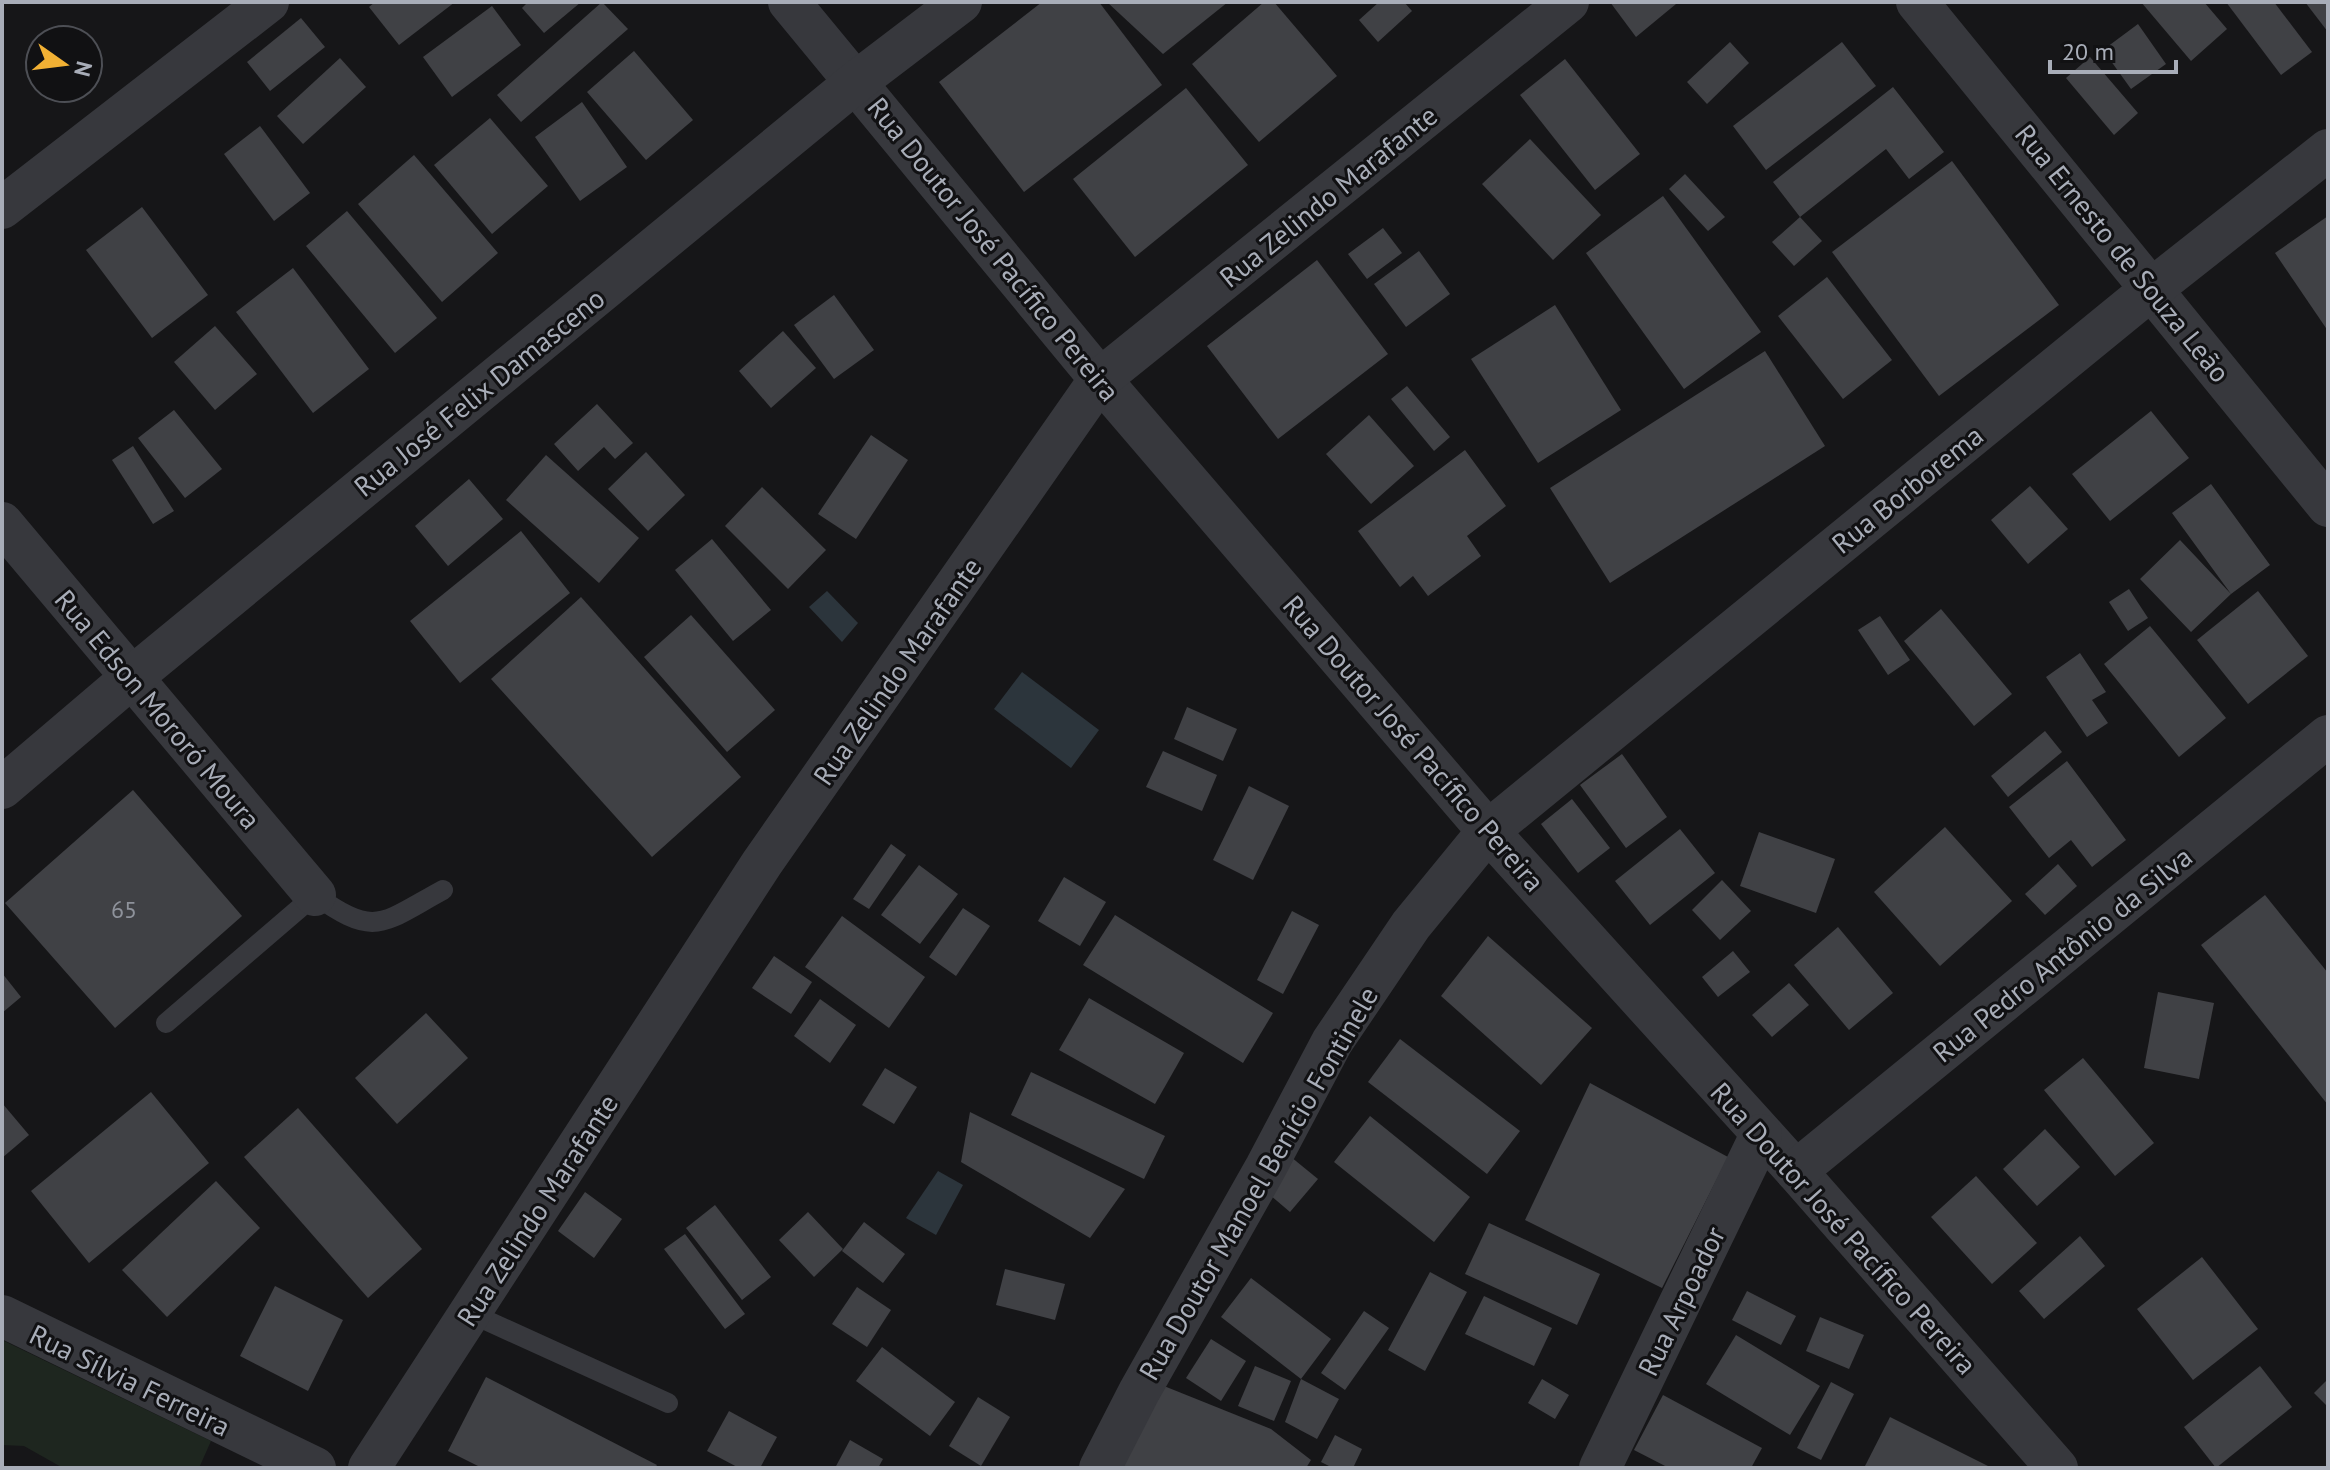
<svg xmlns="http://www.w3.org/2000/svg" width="2330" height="1470" font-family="'PT Sans',sans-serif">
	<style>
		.green { fill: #1e261f }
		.water { fill: #2c353c }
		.building { fill: #404145 }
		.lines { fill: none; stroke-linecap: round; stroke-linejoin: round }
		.service { stroke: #37383d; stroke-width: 20 }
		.minor { stroke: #37383d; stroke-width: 42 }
		.labels { text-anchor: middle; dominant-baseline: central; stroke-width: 6; stroke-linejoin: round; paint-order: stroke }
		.number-label { font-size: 24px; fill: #8e929b }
		.street-label { font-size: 28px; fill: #a8adb8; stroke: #111113 }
	</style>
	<rect width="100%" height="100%" fill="#161618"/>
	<polygon class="green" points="2,1340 211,1441 199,1468 63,1468 24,1446 2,1445"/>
	<g class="water">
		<polygon points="827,591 858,623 842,642 809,607"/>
		<polygon points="1022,672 1099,730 1071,768 994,709"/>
		<polygon points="938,1171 963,1185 936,1235 906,1218"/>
	</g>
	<g class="building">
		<polygon points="375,2 455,2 399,45 369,7"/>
		<polygon points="528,2 581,2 544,33 522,8"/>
		<polygon points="602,2 628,29 521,122 497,95"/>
		<polygon points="1042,2 1099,2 1162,85 1024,192 939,82"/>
		<polygon points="1107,2 1228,2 1163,54"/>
		<polygon points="1264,2 1274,2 1337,76 1259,142 1192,64"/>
		<polygon points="1379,2 1404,2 1412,11 1378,42 1359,20"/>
		<polygon points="1610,2 1674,2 1676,4 1636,37"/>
		<polygon points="2141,2 2204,2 2227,29 2191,61"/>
		<polygon points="2226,2 2274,2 2312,52 2281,75"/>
		<polygon points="2305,2 2328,2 2328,32"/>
		<polygon points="492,6 521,45 452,97 423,57"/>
		<polygon points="301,18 325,47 270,91 247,62"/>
		<polygon points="2138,24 2166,64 2131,89 2103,50"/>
		<polygon points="1730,42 1749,63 1707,104 1687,82"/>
		<polygon points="1842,42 1876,86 1766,170 1733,126"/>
		<polygon points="634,51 693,120 646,160 587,92"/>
		<polygon points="2090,57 2138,113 2114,135 2066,78"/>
		<polygon points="340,58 366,87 303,144 277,116"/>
		<polygon points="1565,59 1640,154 1595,190 1520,95"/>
		<polygon points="1893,87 1944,152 1909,179 1886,149 1800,217 1773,182"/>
		<polygon points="1186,88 1248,165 1135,257 1073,179"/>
		<polygon points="582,102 627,167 580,201 535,137"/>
		<polygon points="490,118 548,186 492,234 434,165"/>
		<polygon points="260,126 310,193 274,221 224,154"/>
		<polygon points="1530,139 1601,215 1553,260 1482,184"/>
		<polygon points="414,155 498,253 442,302 358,204"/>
		<polygon points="1952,161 2059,305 1939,396 1832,252"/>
		<polygon points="1685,174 1725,217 1708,231 1669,189"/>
		<polygon points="1663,196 1761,332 1684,389 1586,253"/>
		<polygon points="142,207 208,295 152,338 86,250"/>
		<polygon points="347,211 437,318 395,353 306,246"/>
		<polygon points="2328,216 2328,331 2275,253"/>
		<polygon points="1800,217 1822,241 1794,266 1772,242"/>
		<polygon points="1383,228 1402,253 1367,279 1348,254"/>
		<polygon points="1419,251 1450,294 1406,327 1374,284"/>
		<polygon points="1317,260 1388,354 1278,439 1207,346"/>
		<polygon points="293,268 369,369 313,413 236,312"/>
		<polygon points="1827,277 1892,360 1843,399 1778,316"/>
		<polygon points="834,295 874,350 834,379 794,325"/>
		<polygon points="1555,305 1621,410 1538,463 1471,359"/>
		<polygon points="215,326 257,374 215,410 174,362"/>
		<polygon points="783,331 816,368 771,408 739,371"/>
		<polygon points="1765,351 1825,446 1610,583 1550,488"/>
		<polygon points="1407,386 1450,437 1434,451 1391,399"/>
		<polygon points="597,404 633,443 615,459 604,447 578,471 554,444"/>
		<polygon points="174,410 222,469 185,498 138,438"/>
		<polygon points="2151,411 2189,458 2110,521 2072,474"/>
		<polygon points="1369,415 1414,466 1371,504 1326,454"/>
		<polygon points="871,435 908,460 856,539 818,514"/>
		<polygon points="133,446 174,511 153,524 112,460"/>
		<polygon points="1465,450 1506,506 1467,536 1481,556 1428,596 1413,576 1400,587 1358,531"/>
		<polygon points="646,452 685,495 648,531 608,489"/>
		<polygon points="546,455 639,538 599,583 506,500"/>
		<polygon points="469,479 503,519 448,566 415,526"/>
		<polygon points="2211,484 2270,565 2231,594 2191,632 2140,579 2180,540 2231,594 2172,513"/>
		<polygon points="2030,486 2068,529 2028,564 1991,520"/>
		<polygon points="762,487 826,550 788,589 725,526"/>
		<polygon points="521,531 570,593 460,683 410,621"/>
		<polygon points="712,539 771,610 733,641 675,570"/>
		<polygon points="2129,589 2148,618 2128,631 2109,602"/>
		<polygon points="2258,591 2308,656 2248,704 2197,640"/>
		<polygon points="581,597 741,777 652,857 491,679"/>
		<polygon points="1941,609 2012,694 1974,726 1904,641"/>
		<polygon points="691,615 775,710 727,752 644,657"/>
		<polygon points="1880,616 1910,660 1888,675 1858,630"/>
		<polygon points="2150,626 2226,718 2179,757 2104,664"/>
		<polygon points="2080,653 2106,692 2092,700 2108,723 2087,737 2046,677"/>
		<polygon points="1187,707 1237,729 1223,761 1174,739"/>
		<polygon points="2045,731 2062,752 2008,797 1991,776"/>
		<polygon points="1163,751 1217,775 1202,811 1146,787"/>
		<polygon points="1622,754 1667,817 1626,848 1580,785"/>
		<polygon points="2067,761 2126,840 2092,867 2071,840 2049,858 2009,807"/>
		<polygon points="1249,786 1289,806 1253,880 1213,860"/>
		<polygon points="133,790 242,916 115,1028 5,903"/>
		<polygon points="1572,799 1610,848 1578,873 1541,824"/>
		<polygon points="1945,827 2012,901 1940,966 1874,892"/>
		<polygon points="1680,829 1715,873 1650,925 1615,881"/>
		<polygon points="1759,832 1835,859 1816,913 1740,886"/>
		<polygon points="891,844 906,855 869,909 853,899"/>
		<polygon points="2058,864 2077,886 2045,915 2025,894"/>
		<polygon points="919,865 958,894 920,944 881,915"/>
		<polygon points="1064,877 1106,902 1080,946 1038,921"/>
		<polygon points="1722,880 1751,911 1720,940 1692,910"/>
		<polygon points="2265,895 2328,973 2328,1105 2201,945"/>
		<polygon points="963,908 990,926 956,976 929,957"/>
		<polygon points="1292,911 1319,925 1283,994 1257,980"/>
		<polygon points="1115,915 1273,1013 1243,1063 1083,965"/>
		<polygon points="842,916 925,977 889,1028 805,967"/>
		<polygon points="1838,927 1893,993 1849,1030 1794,965"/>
		<polygon points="1488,936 1592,1028 1541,1085 1441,996"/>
		<polygon points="1733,951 1750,972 1718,997 1702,977"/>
		<polygon points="774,956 812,982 791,1014 752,988"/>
		<polygon points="2,973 21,997 2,1013"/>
		<polygon points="1789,983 1809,1005 1772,1037 1752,1015"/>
		<polygon points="2158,992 2214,1003 2199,1079 2144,1068"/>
		<polygon points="1089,998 1184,1053 1155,1104 1059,1050"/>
		<polygon points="820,999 856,1025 830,1063 794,1036"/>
		<polygon points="426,1013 468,1058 397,1124 355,1078"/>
		<polygon points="1400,1039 1520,1131 1487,1174 1368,1082"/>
		<polygon points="2083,1058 2154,1143 2115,1176 2044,1090"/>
		<polygon points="885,1068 917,1087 894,1124 862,1105"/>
		<polygon points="1031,1072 1165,1136 1144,1179 1011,1115"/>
		<polygon points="1590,1083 1728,1157 1662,1288 1525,1220"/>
		<polygon points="151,1092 209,1163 89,1263 31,1191"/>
		<polygon points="2,1103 29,1135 2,1158"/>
		<polygon points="298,1108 422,1249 368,1298 244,1157"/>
		<polygon points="970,1112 1125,1189 1090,1238 961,1162"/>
		<polygon points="1370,1116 1470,1197 1434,1242 1334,1162"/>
		<polygon points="2045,1129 2080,1167 2037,1206 2003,1169"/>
		<polygon points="1291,1157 1318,1179 1290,1212 1264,1190"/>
		<polygon points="1976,1176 2037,1243 1992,1284 1931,1217"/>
		<polygon points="216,1181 260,1228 167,1317 122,1270"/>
		<polygon points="585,1192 622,1219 594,1258 558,1231"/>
		<polygon points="715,1205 771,1277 742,1300 686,1228"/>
		<polygon points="808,1212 843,1249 814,1277 779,1240"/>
		<polygon points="864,1222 905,1254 883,1283 842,1251"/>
		<polygon points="1489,1223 1600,1274 1577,1325 1465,1274"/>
		<polygon points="685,1234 745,1314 725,1329 664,1249"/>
		<polygon points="2080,1236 2105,1266 2044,1319 2019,1291"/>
		<polygon points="2202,1257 2258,1329 2193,1380 2137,1309"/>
		<polygon points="1005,1269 1065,1284 1055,1320 996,1305"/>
		<polygon points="1430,1272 1467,1292 1425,1371 1388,1350"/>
		<polygon points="1251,1278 1331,1339 1301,1379 1221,1317"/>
		<polygon points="275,1286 343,1320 308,1391 240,1356"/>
		<polygon points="857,1287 891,1310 867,1347 832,1324"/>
		<polygon points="1747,1291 1796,1316 1781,1345 1732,1320"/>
		<polygon points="1484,1296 1552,1328 1534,1366 1465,1334"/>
		<polygon points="1364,1311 1389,1328 1345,1390 1321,1373"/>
		<polygon points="1820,1317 1864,1335 1849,1369 1806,1351"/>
		<polygon points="1736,1335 1820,1386 1790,1435 1706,1384"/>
		<polygon points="1211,1339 1246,1361 1221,1401 1186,1378"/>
		<polygon points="882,1347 955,1402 930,1436 856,1381"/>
		<polygon points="1255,1366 1291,1381 1274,1421 1238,1406"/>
		<polygon points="2260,1366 2292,1407 2216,1468 2184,1427"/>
		<polygon points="486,1377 657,1465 655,1468 482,1468 448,1451"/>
		<polygon points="1301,1379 1339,1399 1317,1439 1285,1422"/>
		<polygon points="1542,1379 1569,1395 1555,1419 1528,1403"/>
		<polygon points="2328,1379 2328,1407 2314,1393"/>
		<polygon points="1831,1382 1854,1394 1821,1460 1797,1448"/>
		<polygon points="1159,1384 1271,1429 1311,1460 1306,1468 1117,1468"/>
		<polygon points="1663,1395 1762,1448 1751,1468 1669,1468 1634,1450"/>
		<polygon points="978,1397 1010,1417 981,1466 949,1446"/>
		<polygon points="729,1411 777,1437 760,1468 739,1468 707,1451"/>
		<polygon points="1890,1417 1992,1468 1864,1468"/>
		<polygon points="1335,1435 1362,1449 1353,1468 1333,1468 1321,1462"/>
		<polygon points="850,1440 883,1459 878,1468 835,1468"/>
	</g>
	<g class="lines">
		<g class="service">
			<path d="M166 1023 315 895C376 939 382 923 443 890"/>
			<polyline points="470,1313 668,1403"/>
		</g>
		<g class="minor">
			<polyline points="789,2 1100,379 1488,831 1796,1171 2057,1468"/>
			<polyline points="1917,2 2328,506"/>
			<polyline points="2,208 268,2"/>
			<polyline points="2,523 315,895"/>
			<polyline points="2,788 131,678 856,82 961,2"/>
			<polyline points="1796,1171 2328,736"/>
			<polyline points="2,1316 315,1468"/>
			<polyline points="369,1468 762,863 1100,379 1568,2"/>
			<polyline points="1100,1468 1139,1392 1266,1167 1332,1042 1411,925 1488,831 2153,288 2328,150"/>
			<polyline points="1600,1468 1761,1135"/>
		</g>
	</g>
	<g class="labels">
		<g class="number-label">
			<text x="124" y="909">65</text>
		</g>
		<g class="street-label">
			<text transform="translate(1328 196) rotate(-39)">Rua Zelindo Marafante</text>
			<text transform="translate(994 249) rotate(51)">Rua Doutor José Pacífico Pereira</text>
			<text transform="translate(2123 253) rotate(51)">Rua Ernesto de Souza Leão</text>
			<text transform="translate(479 392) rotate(-39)">Rua José Felix Damasceno</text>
			<text transform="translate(1907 489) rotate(-39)">Rua Borborema</text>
			<text transform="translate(897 671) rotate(-55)">Rua Zelindo Marafante</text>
			<text transform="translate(158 709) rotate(50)">Rua Edson Mororó Moura</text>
			<text transform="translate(1414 743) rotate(49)">Rua Doutor José Pacífico Pereira</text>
			<text transform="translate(2062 954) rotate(-39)">Rua Pedro Antônio da Silva</text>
			<text transform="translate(1258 1183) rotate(-60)">Rua Doutor Manoel Benício Fontinele</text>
			<text transform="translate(537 1210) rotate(-57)">Rua Zelindo Marafante</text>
			<text transform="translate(1844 1228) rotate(48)">Rua Doutor José Pacífico Pereira</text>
			<text transform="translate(1681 1301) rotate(-64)">Rua Arpoador</text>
			<text transform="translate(130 1380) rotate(26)">Rua Sílvia Ferreira</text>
		</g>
	</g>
	<rect width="2330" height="1470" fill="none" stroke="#a8adb8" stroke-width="8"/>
	<g transform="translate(64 64) rotate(104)"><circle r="38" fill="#111113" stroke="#4d4f55" stroke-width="2"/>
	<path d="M0-6L14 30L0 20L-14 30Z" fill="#f2b134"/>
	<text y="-12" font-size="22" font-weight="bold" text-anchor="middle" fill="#a8adb8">N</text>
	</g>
	<path d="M2050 60v12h126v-12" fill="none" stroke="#a8adb8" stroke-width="4"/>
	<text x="2062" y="60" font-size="24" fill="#a8adb8" stroke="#111113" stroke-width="6" paint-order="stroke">20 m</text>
</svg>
